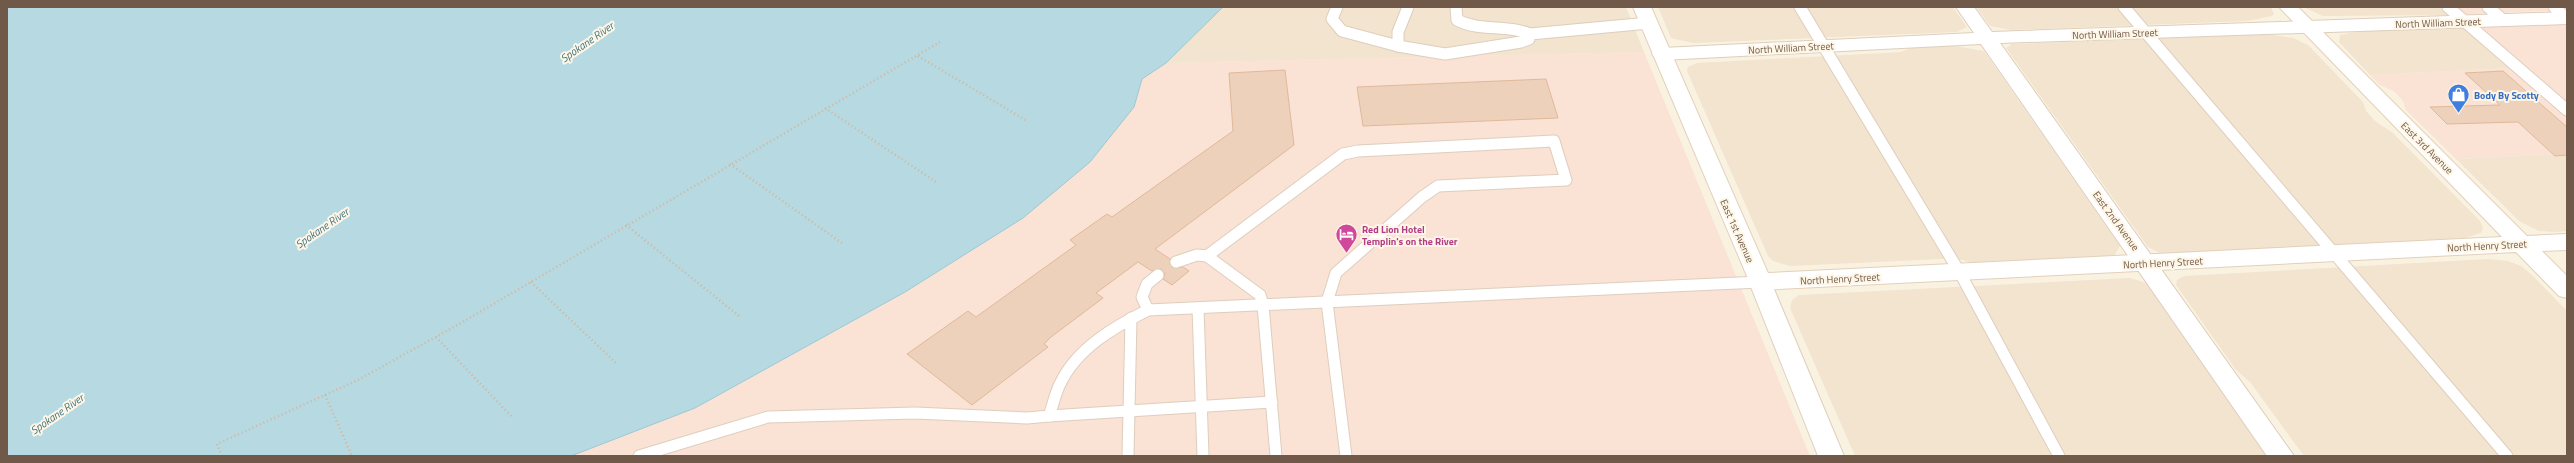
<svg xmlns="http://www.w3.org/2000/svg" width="2574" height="463" font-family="'Titillium Web',sans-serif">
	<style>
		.residential { fill: #f2e4cf }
		.commercial { fill: #fae2d4 }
		.water { fill: #b6d9e2; stroke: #9dc8d3 }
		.building { fill: #eed1ba; stroke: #e0b99b }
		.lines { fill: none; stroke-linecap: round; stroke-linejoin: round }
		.lane-casing { stroke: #decebd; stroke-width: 13 }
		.street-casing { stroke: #decebd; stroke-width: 2 }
		.secondary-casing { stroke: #e2d0bb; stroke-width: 2 }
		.path { stroke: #d2b59d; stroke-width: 2.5; stroke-dasharray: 1 3; stroke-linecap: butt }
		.lane { stroke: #fff; stroke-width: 11 }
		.street { fill: #fff; fill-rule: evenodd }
		.secondary { fill: #fff; fill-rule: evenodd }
		.labels { text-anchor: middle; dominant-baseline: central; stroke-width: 4; stroke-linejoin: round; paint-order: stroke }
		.street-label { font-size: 10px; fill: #705949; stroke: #fef6e6 }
		.shop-label { font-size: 10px; font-weight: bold; fill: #366cbe; stroke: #fef6e6; text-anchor: start }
		.hotel-label { font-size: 10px; font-weight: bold; fill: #b23c85; stroke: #fef6e6; text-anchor: start }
		.water-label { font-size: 11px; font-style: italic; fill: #457482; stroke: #fef6e6 }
	</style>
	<rect width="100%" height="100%" fill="#faf2e0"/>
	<g class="residential">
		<polygon points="1223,7 1626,7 1644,52 1166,63"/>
		<polygon points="1658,7 1953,7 1967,27 1957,32 1693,43 1671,38"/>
		<polygon points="1976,7 2271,7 2274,14 2272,16 2247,21 2011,30 1990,26"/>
		<polygon points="2303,7 2440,7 2449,15 2323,16"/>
		<polygon points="2463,27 2510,68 2370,75 2339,42 2340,35 2365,30"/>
		<polygon points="2265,34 2293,38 2308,45 2363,102 2366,111 2375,121 2393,133 2480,221 2483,228 2481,233 2465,238 2169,255 2158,252 2148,247 2006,48 2012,44"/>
		<polygon points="1956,46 1984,51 2120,246 2114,256 1971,263 1963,260 1942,259 1790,266 1773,261 1768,256 1687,71 1688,67 1697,63 1901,52 1911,48"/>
		<polygon points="2567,154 2567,231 2555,232 2539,231 2519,221 2456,159"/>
		<polygon points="2488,259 2508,261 2521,266 2531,274 2567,311 2567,456 2304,456 2250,382 2236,370 2176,285 2177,280 2184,276"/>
		<polygon points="2130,278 2146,283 2267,456 1855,456 1790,308 1792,300 1799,295"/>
	</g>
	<g class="commercial">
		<polygon points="2440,7 2567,7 2567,10 2449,15"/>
		<polygon points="2567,23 2567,154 2456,159 2406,110 2403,101 2395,92 2380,85 2370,75 2509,68 2463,27"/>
		<polygon points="1644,52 1810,456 571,456 695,408 905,292 1023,218 1090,162 1134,107 1142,79 1166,63"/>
	</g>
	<polygon class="water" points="7,7 1223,7 1166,63 1142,79 1134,107 1090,162 1023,218 905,292 695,408 571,456 7,456"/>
	<g class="building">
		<polygon points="1285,70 1294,145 1155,249 1170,259 1172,267 1183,267 1189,271 1172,285 1163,279 1165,274 1161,269 1152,271 1138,262 1096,293 1103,298 1051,337 1044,344 1048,347 972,405 907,354 968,311 976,317 1076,245 1070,240 1107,214 1112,217 1233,131 1229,73"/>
		<polygon points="2503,71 2567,127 2567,155 2555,156 2518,122 2447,124 2430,107 2500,105 2465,73"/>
		<polygon points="1546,79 1558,118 1363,126 1357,87"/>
	</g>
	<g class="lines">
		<defs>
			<g id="lane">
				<polyline points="1337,7 1332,19 1342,31 1398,46"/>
				<polyline points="1408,7 1398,32 1398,46 1445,54 1521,42 1529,39 1530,34 1649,23"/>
				<path d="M1456 7 1457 20C1480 32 1506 24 1530 34"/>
				<polyline points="1800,7 1960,273 2059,456"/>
				<polyline points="2124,7 2507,456"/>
				<polyline points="2448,7 2567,110"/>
				<polyline points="2488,7 2503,20"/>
				<polyline points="2554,7 2566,18"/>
				<polyline points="1176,262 1197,255 1207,256"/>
				<polyline points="1198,308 1203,456"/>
				<polyline points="1148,310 1142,297 1147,284 1158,275"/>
				<polyline points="1049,416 1272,402"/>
				<path d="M639 456 768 417 915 413 1027 418 1049 416C1053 405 1055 394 1060 384 1077 348 1114 327 1148 310L1760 282"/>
				<polyline points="1128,456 1131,318"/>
				<polyline points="1276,456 1263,305 1260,295 1207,256 1343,154 1358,151 1554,141 1566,180 1438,186 1422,197 1336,273 1327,302 1346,456"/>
			</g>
			<g id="street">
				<polygon points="1956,7 1974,7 1992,32 2567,12 2567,24 2000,43 2294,456 2267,456 1981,44 1662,60 1655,58 1652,54 1655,50 1662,48 1974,33"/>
				<polygon points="1760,274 1768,276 1771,282 1844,456 1818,456 1749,282 1752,276"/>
			</g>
			<polygon id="secondary" points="1633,7 1651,7 1768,273 2502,237 2279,7 2298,7 2527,236 2567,234 2567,250 2542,251 2567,276 2567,298 2559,296 2516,252 1760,290 1752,288"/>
		</defs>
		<use href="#lane" class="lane-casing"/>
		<use href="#street" class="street-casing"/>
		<use href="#secondary" class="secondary-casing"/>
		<g class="path">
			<polyline points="918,56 1027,121"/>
			<polyline points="825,108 936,182"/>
			<polyline points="730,164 842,243"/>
			<polyline points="626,225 739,316"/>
			<polyline points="531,282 616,363"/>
			<polyline points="436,337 511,416"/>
			<polyline points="325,395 352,456"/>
			<polyline points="222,456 217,444 358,380 461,323 940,42"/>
		</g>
		<use href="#lane" class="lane"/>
		<use href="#street" class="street"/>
		<use href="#secondary" class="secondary"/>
	</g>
	<defs>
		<symbol id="shop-pin" viewBox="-11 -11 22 30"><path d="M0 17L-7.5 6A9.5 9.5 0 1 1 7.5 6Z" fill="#3f7fe0" stroke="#fef6e6"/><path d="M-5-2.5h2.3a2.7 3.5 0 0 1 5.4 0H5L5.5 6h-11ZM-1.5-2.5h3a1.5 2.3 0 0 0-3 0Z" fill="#fff"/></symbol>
		<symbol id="hotel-pin" viewBox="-11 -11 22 30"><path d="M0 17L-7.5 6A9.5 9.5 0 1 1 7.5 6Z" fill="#d1479c" stroke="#fef6e6"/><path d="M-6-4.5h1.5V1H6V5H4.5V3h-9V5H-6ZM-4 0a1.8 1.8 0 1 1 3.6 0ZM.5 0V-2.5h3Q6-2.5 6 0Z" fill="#fff"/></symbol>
	</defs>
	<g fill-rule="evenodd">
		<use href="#shop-pin" x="2446" y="82" width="25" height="34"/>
		<use href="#hotel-pin" x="1334" y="222" width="25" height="34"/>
	</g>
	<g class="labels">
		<g class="street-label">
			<text transform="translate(2438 23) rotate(-2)">North William Street</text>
			<text transform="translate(2115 34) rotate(-2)">North William Street</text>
			<text transform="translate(1791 48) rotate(-3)">North William Street</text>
			<text transform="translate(2427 148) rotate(45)">East 3rd Avenue</text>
			<text transform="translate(2116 221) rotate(54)">East 2nd Avenue</text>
			<text transform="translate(1737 231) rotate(66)">East 1st Avenue</text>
			<text transform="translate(2487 246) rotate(-3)">North Henry Street</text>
			<text transform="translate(2163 263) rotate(-3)">North Henry Street</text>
			<text transform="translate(1840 279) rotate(-3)">North Henry Street</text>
		</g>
		<g class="shop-label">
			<text x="2474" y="95">Body By Scotty</text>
		</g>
		<g class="hotel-label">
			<text x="1362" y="229">Red Lion Hotel<tspan x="1362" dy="12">Templin's on the River</tspan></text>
		</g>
		<g class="water-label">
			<text transform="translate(587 42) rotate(-35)">Spokane River</text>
			<text transform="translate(322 228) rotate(-35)">Spokane River</text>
			<text transform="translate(57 414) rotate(-35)">Spokane River</text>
		</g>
	</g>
	<rect width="2574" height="463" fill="none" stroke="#705949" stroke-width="16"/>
</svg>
